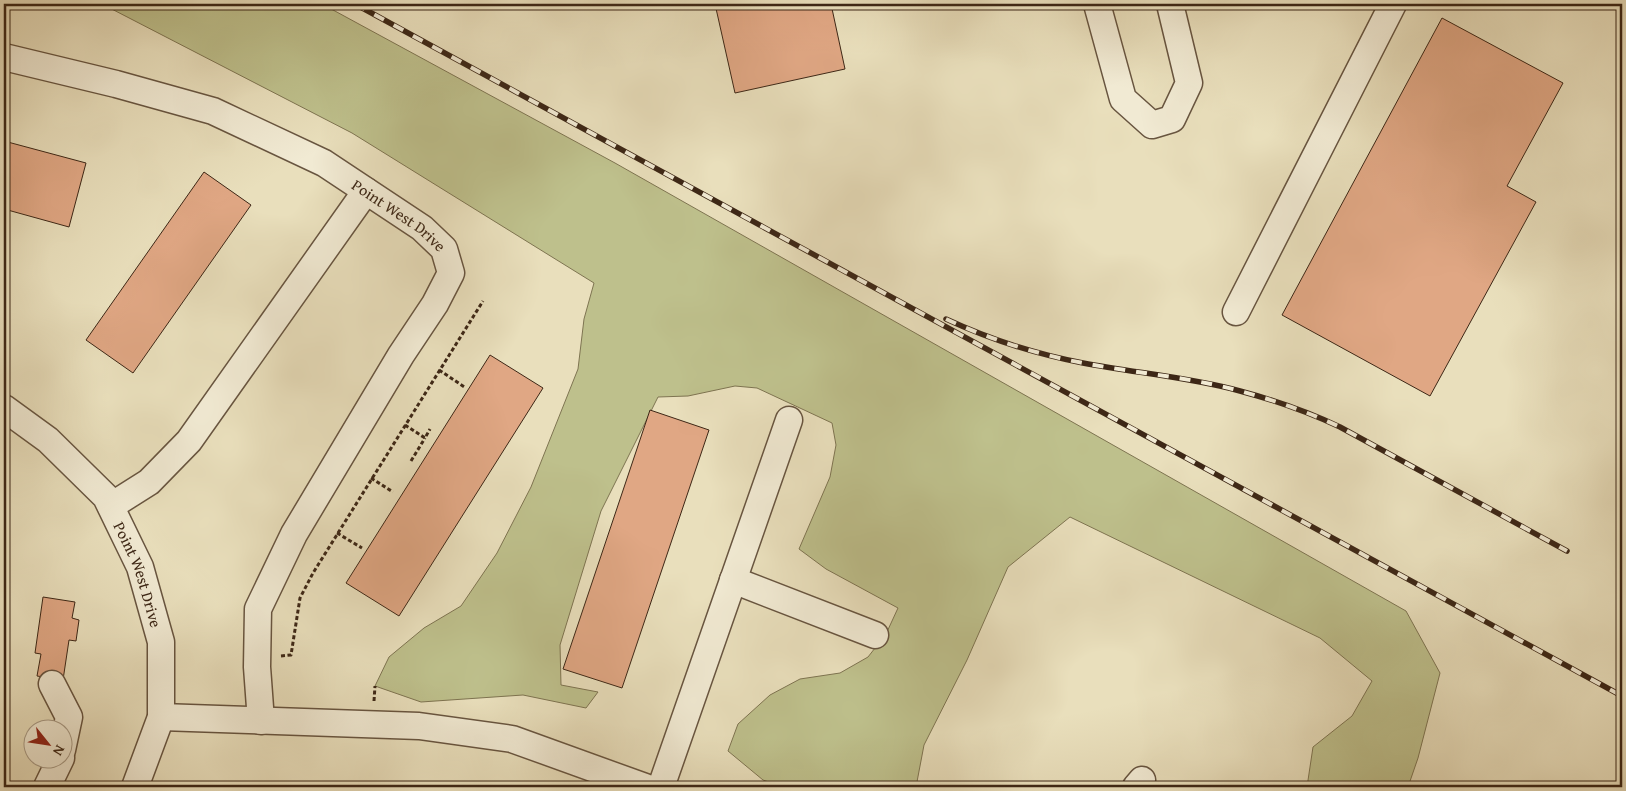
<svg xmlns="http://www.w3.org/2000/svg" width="1626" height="791" font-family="'Gentium Book Plus',serif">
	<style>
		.green { fill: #bec08c; stroke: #7e7451 }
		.building { fill: #e0a784; stroke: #3d2716 }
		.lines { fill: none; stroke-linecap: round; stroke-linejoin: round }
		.minor-casing { stroke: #685540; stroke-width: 29 }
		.path { stroke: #3d2716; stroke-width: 3; stroke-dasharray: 4 2.5; stroke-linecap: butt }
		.minor { stroke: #f1ead3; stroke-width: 26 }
		.rail-casing { stroke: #3d2716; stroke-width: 5.5 }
		.rail { stroke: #f1ead3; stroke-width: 4; stroke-dasharray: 11; stroke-linecap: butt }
		.labels { text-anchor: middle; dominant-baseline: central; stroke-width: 4; stroke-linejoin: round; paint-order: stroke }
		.street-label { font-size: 16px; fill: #3d2716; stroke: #f1ead3 }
	</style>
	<rect width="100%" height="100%" fill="#e9dfbc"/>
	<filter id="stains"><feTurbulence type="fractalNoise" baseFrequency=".004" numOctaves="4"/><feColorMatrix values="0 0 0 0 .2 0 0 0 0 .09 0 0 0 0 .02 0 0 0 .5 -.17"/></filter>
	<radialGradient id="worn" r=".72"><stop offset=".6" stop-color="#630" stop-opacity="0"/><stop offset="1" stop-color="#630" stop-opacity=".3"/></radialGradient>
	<polygon class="green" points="102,4 322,4 615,163 1406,611 1440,673 1418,758 1408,787 1307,787 1313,747 1352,716 1372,681 1320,638 1070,517 1008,567 967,660 924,745 916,787 783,787 763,780 728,751 738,724 770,695 800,679 840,673 868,657 886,634 898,608 826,569 799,549 830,477 836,445 832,423 757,388 735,386 688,396 658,397 601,511 560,645 561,685 598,692 586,708 523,695 421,702 375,686 389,657 424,628 461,606 497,553 531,487 578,369 584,319 594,283 352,133"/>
	<g class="building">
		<polygon points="715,4 831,4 845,69 735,93"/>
		<polygon points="1442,18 1563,83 1507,186 1536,202 1430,396 1282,315"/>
		<polygon points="4,141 86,163 69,227 4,209"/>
		<polygon points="204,172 251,205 133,373 86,340"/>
		<polygon points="490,355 543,388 399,616 346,583"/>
		<polygon points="650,410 709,430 622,688 563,669"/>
		<polygon points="43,597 75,602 72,618 79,620 76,641 69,640 63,680 37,676 41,654 35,653"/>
	</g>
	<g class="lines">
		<defs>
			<g id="minor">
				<polyline points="1097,4 1123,99 1152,125 1172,119 1189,83 1170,4"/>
				<path id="s1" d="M4 57 116 84 213 111 324 163 422 228 444 249 451 273 435 304 401 355 294 534 258 609 257 667 261 721"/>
				<polyline points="1236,312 1393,4"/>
				<path id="s2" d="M4 408 48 440 106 497 140 567 161 642V717L135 787"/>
				<polyline points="111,506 149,482 189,441 366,191"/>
				<polyline points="733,580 875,635"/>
				<polyline points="52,684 69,717 62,750"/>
				<polyline points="161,717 419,726 512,739 645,787"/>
				<polyline points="47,787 61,758"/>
				<polyline points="661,787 789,420"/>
				<polyline points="1136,787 1142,780"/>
			</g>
		</defs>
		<use href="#minor" class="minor-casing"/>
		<g class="path">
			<polyline points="439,370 466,388"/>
			<polyline points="405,425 425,438 430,429"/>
			<polyline points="411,461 425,438"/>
			<polyline points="371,478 393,492"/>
			<polyline points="337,533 362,548"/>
			<polyline points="281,656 291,655 300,598 313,573 483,301"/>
			<polyline points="374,701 375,686"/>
		</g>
		<use href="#minor" class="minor"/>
		<defs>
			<g id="rail">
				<polyline points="355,4 1622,696"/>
				<path d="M946 319C989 339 1036 354 1083 363 1135 373 1189 377 1240 391 1274 400 1308 412 1340 427L1567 551"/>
			</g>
		</defs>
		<use href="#rail" class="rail-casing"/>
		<use href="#rail" class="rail"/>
	</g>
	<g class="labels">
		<g class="street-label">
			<text stroke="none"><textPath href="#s1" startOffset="430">Point West Drive</textPath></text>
			<text stroke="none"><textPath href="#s2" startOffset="220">Point West Drive</textPath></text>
		</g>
	</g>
	<rect width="1626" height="791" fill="none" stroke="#e9dfbc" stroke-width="20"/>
	<rect x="5" y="5" width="1616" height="781" fill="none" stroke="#3d2716" stroke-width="2.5"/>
	<rect x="10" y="10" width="1606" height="771" fill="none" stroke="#3d2716"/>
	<g transform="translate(48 744) rotate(120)"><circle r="24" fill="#f1ead3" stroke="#a99c87"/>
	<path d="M0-4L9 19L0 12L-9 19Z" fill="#8f2418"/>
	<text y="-8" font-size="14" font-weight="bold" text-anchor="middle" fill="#3d2716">N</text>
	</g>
	<rect width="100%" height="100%" filter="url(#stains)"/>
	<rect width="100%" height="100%" fill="url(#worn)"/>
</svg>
